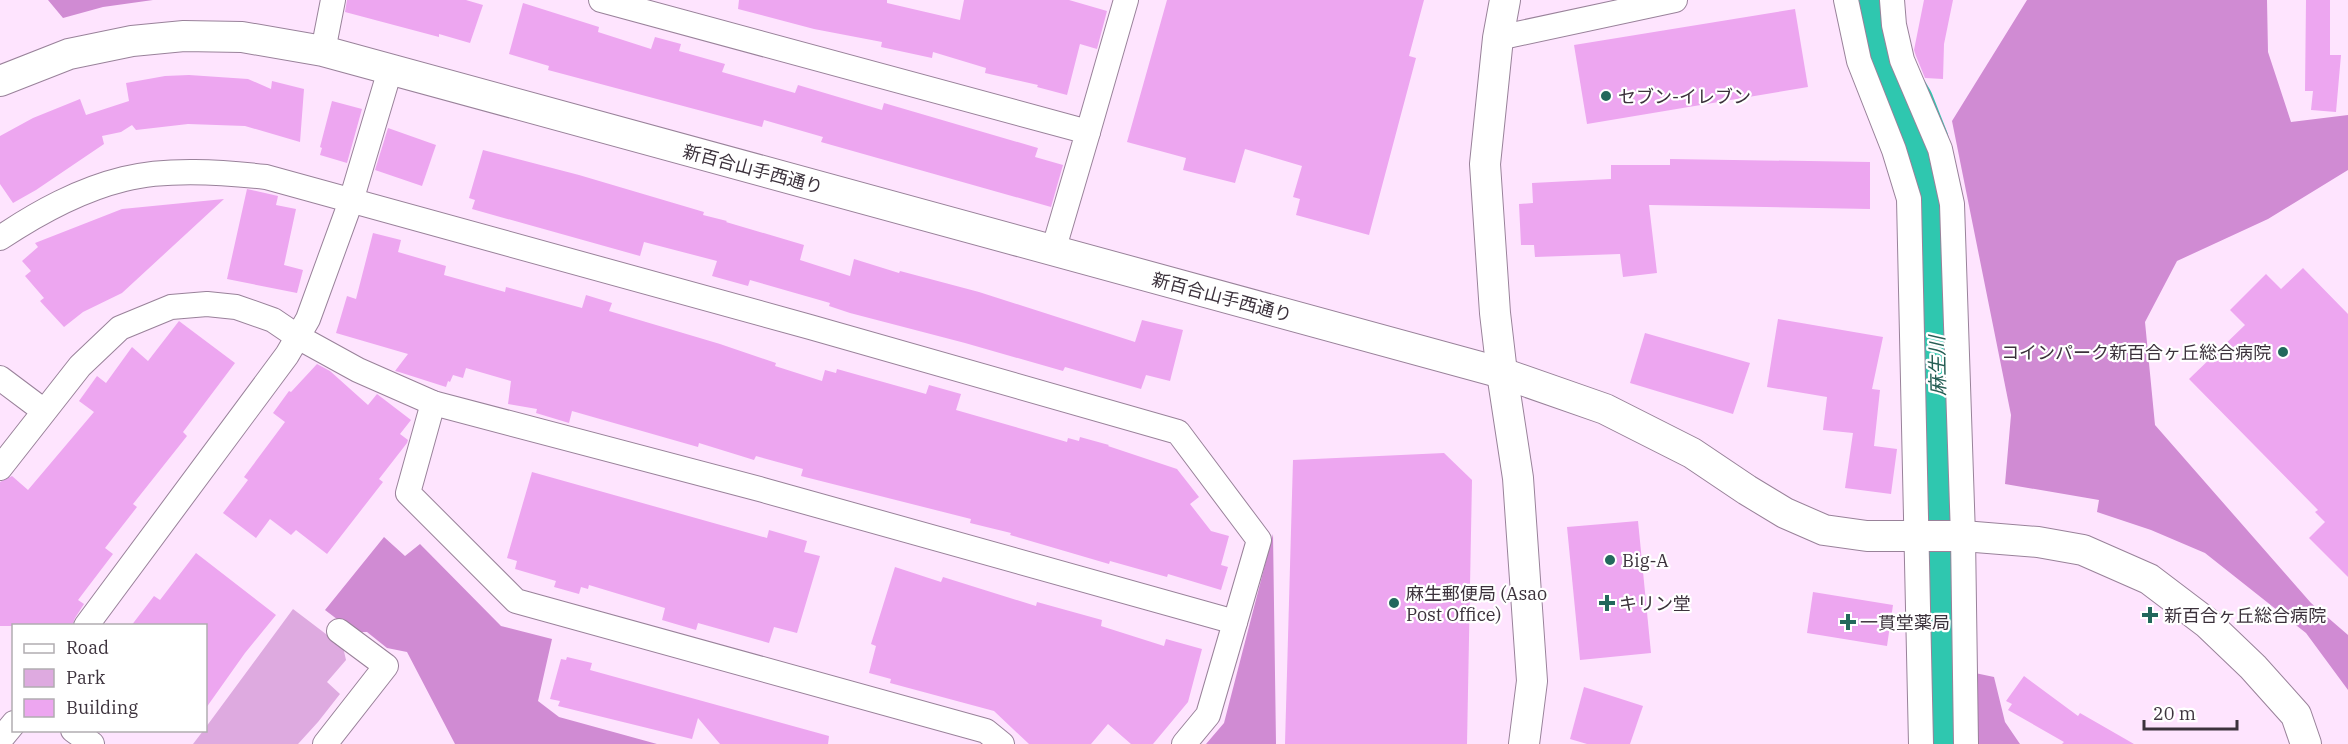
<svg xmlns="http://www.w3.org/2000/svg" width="2348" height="744" font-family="'IBM Plex Serif','Noto Sans JP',serif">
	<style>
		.green { fill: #deaae0 }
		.forest { fill: #d08bd3 }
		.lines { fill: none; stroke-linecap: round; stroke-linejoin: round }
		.river { stroke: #2fc7af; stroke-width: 56 }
		.building { fill: #eda6f0 }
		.minor-casing { stroke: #99829a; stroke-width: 26 }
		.tertiary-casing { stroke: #99829a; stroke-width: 32 }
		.minor { stroke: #fff; stroke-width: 24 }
		.tertiary { stroke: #fff; stroke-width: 30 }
		.poi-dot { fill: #22685c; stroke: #fff; stroke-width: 2 }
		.labels { text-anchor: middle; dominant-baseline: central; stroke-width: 4.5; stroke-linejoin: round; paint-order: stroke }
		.poi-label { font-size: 18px; fill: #3c323c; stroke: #fff; text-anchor: start }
		.street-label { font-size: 18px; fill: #3c323c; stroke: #fff }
		.water-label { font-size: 20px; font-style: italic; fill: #255e54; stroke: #fff }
	</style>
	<rect width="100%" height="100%" fill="#fee4fe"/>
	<polygon class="green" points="293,609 343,647 346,660 327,682 340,694 318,722 298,744 193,744 203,731 206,730 206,727"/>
	<g class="forest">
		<polygon points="48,0 153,0 103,7 63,18"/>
		<polygon points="2027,0 2267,0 2268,52 2291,122 2348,115 2348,170 2268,219 2177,261 2145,322 2155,425 2311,603 2348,635 2348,690 2306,633 2205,553 2151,530 2097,512 2099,500 2005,484 2011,415 1952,121"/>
		<polygon points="1273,534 1276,744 1206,744 1224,723"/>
		<polygon points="384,537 405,556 420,544 501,626 552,639 538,701 559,717 657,744 455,744 407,652 387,648 367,632 354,632 325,610"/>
		<polygon points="1975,673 1994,677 2005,722 2020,744 1977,744"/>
	</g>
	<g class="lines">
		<polyline class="river" points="1868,0 1881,62 1906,104 1921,142 1934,214 1945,744"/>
	</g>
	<g class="building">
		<polygon points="347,0 466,0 483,5 470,43 439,34 439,37 345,12"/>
		<polygon points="739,0 887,0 887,3 960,20 964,0 1069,0 1107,11 1097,49 1080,44 1067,95 1037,87 1038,85 985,73 986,68 933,52 932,58 881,47 882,42 814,29 738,9"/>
		<polygon points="1167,0 1424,0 1409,56 1416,58 1369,235 1296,215 1300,199 1293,197 1302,166 1245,149 1235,183 1183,170 1186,158 1127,142"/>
		<polygon points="1924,0 1953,0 1944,44 1943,79 1925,78 1916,56 1914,50"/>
		<polygon points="2306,0 2330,0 2330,55 2341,55 2336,112 2311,110 2313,91 2305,91"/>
		<polygon points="523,3 599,27 598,32 651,49 655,37 681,44 679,51 725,64 722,72 795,93 798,85 882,110 884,103 1038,148 1035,157 1063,165 1051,207 821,142 823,137 764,120 762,127 548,70 549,66 509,54"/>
		<polygon points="1795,9 1808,87 1587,124 1574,45"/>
		<polygon points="189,75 248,79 271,89 272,81 304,89 300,142 245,126 188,124 136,130 132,125 121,132 102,136 104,144 36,190 13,203 0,184 0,136 33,118 80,99 86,115 129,101 126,83 165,76"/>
		<polygon points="332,101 362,109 347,163 320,155 322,148 320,147"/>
		<polygon points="388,128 436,145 422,186 375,170"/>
		<polygon points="483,150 579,175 704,212 703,215 727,221 726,222 804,245 800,260 850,276 854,259 899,273 900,271 979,292 1135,342 1142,320 1183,330 1170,381 1146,375 1141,389 1065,367 1063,371 965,343 850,313 829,306 830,303 750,280 748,286 712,276 717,261 644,242 640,256 472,209 475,200 469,198"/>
		<polygon points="1670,159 1870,162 1870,209 1649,205 1657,273 1623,277 1620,254 1535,257 1534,245 1521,245 1519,204 1533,203 1532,183 1611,179 1611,165 1670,165"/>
		<polygon points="247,189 278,196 276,205 296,209 284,265 303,270 297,293 227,279"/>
		<polygon points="224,199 122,293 83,312 64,327 40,301 44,298 25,276 31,271 22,261 38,247 35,243 122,209"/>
		<polygon points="373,233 401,240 398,252 446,266 444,275 505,292 506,287 582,308 586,295 612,303 609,311 720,344 776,363 775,366 822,381 825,370 836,373 837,369 926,394 929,385 961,394 956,410 1067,442 1068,438 1079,441 1080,437 1109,445 1108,446 1177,469 1199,497 1190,504 1211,531 1229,536 1221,565 1228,567 1221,590 1168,574 1167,577 1110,561 1109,564 1010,535 1011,533 970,523 971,519 801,476 803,469 756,456 754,460 699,443 698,447 572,411 569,423 536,413 537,409 508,404 511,381 466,368 463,378 453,375 450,382 448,381 446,387 399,372 395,371 408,354 336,333 347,296 356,299"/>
		<polygon points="2303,268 2348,314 2348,577 2309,538 2325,522 2315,512 2318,510 2189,379 2245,325 2230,310 2266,274 2281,289"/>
		<polygon points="1778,319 1883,337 1872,389 1880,390 1874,446 1897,449 1891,494 1845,488 1853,433 1823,430 1827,397 1767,387"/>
		<polygon points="179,321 235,363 183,432 187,436 133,504 137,507 105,548 113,554 78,600 84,604 75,618 72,626 0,626 0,482 12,476 28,490 94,412 79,401 97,376 106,383 132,347 148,361"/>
		<polygon points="1645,333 1750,363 1733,414 1630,383"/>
		<polygon points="317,364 330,371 368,405 377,394 411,420 400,434 408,440 407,443 379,479 383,482 327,554 296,530 291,535 270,519 256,538 223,513 248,480 244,477 285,422 273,413 289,391 291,392"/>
		<polygon points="1444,453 1472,480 1467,744 1285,744 1293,460"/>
		<polygon points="532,472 767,538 769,530 807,541 804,552 820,556 797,633 774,627 769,643 698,623 696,630 662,620 665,608 589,585 588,589 581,587 579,594 554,587 556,581 515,569 517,561 507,558"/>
		<polygon points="1638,521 1651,653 1580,660 1567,527"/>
		<polygon points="196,553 276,615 245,653 206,708 206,626 131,626 154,596 160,600"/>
		<polygon points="895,567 941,582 943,577 1036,606 1037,602 1102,620 1101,626 1164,646 1166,639 1202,649 1188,702 1153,744 1131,744 1108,724 1091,744 1029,744 994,711 890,683 891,679 869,673 876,646 871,644"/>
		<polygon points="1813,592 1893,605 1887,646 1807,633"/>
		<polygon points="567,657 592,663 590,670 829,736 828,744 720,744 698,718 692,739 558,706 560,701 550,699 561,659 566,660"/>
		<polygon points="2024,676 2078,716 2080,713 2134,744 2062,744 2064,742 2008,710 2012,704 2006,701"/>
		<polygon points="1584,687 1643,706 1630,744 1587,744 1570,739"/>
	</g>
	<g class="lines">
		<defs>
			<g id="minor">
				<polyline points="601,0 1088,132 1053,251"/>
				<polyline points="1846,0 1859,61 1894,150 1909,199 1921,744"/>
				<polyline points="1892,0 1894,25 1902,60 1940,149 1952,204 1963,536 1966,744"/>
				<polyline points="1498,38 1675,0"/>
				<polyline points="323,51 333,0"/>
				<polyline points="1088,132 1126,0"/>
				<path d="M0 238C39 212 79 190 124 179 167 168 222 172 266 177L810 327 1178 432 1259 540 1208 715 1184 744"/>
				<polyline points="0,378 44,411"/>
				<polyline points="433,403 408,493 516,601 986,731 1002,744"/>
				<polyline points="0,468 80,366 120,328 171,307 207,304 236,307 273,320 298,337 358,370 433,403 763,490 1235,622"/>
				<polyline points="86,626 287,355 308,319 351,201 390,70"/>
				<polyline points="73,730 92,744"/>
				<polyline points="0,740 14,723"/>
				<polyline points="325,744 386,666 339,631"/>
			</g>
			<g id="tertiary">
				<polyline points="1505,0 1498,38 1485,164 1495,313 1502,373 1518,478 1532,681 1524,744"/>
				<polyline points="0,81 69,54 132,41 184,36 242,37 323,51 1502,373 1605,409 1692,453 1747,490 1785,513 1824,530 1867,536 1963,536 2038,542 2083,550 2149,579 2207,623 2253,667 2296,715 2306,744"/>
			</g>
		</defs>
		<use href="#minor" class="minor-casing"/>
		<use href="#tertiary" class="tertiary-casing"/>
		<use href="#minor" class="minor"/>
		<use href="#tertiary" class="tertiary"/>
	</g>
	<g class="poi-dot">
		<circle cx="1606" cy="96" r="6"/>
		<circle cx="2283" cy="352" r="6"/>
		<circle cx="1610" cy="560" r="6"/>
		<circle cx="1394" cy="603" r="6"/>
		<path d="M1604 594h6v6h6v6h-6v6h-6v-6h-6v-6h6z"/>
		<path d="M2147 606h6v6h6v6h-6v6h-6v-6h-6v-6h6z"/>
		<path d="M1845 613h6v6h6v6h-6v6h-6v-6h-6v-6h6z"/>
	</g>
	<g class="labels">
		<g class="poi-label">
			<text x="1618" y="96">セブン-イレブン</text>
			<text x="2271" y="352" text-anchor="end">コインパーク新百合ヶ丘総合病院</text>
			<text x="1622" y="560">Big-A</text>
			<text x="1406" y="593">麻生郵便局 (Asao<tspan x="1406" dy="21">Post Office)</tspan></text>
			<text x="1619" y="603">キリン堂</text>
			<text x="2164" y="615">新百合ヶ丘総合病院</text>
			<text x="1860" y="622">一貫堂薬局</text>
		</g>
		<g class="street-label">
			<text transform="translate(753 169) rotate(15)">新百合山手西通り</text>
			<text transform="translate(1222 297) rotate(15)">新百合山手西通り</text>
		</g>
		<g class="water-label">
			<text transform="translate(1937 366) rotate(-91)">麻生川</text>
		</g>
	</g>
	<rect x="12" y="624" width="195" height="108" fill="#ffffff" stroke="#b1adb1" stroke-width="1.5"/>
	<rect x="24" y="644" width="30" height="9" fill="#ffffff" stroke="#b1adb1" stroke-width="1.5"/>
	<text x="66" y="654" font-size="18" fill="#3c323c">Road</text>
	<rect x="24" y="669" width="30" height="18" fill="#deaae0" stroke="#b1adb1" stroke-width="1.5"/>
	<text x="66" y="684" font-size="18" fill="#3c323c">Park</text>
	<rect x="24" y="699" width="30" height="18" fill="#eda6f0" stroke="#b1adb1" stroke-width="1.5"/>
	<text x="66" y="714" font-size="18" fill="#3c323c">Building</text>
	<path d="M2144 720v9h93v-9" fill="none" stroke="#3c323c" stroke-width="3"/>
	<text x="2153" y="720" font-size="18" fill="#3c323c" stroke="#ffffff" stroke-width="4.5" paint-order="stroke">20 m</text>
</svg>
